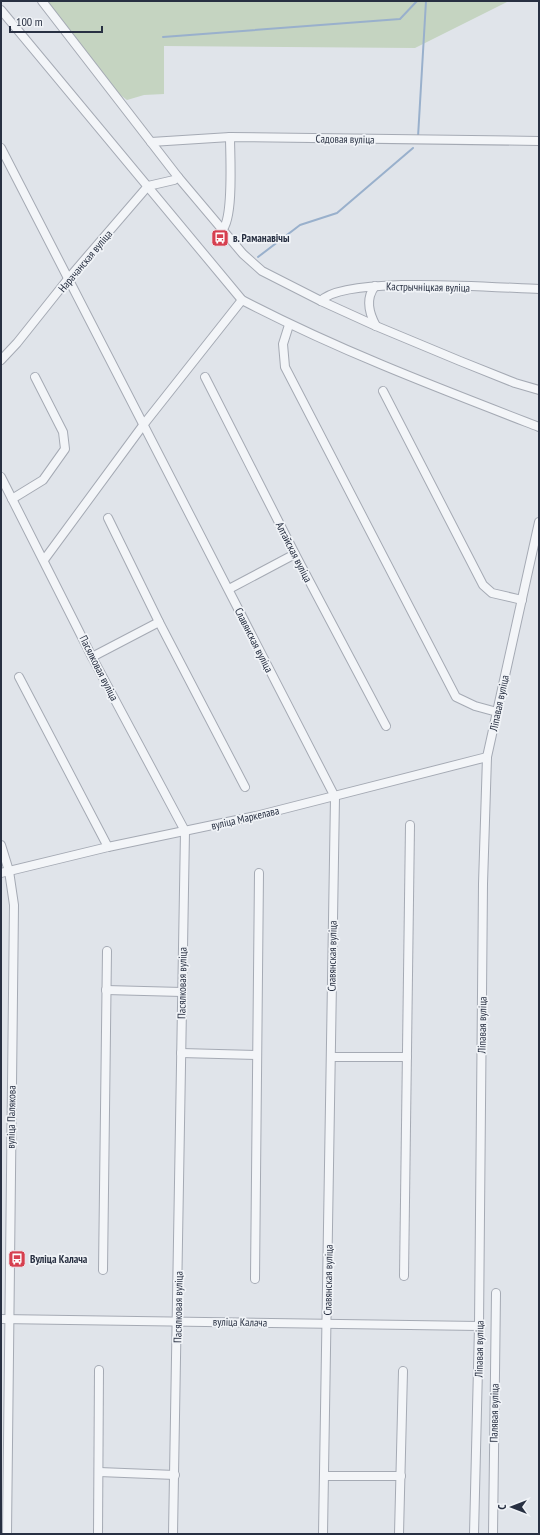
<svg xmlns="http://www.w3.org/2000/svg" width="540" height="1535" font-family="'PT Sans Narrow',sans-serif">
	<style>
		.green { fill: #c5d4c1 }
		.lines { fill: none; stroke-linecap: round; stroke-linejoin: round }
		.stream { stroke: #99b0cc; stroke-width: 2 }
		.minor-casing { stroke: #a5aab4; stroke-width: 10 }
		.minor { stroke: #f3f5f8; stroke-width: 8 }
		.labels { text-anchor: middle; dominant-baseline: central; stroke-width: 3.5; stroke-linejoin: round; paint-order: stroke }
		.street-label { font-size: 11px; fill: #283042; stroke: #f0f3f7 }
		.poi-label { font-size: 11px; font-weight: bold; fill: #283042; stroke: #f0f3f7; text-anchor: start }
	</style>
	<rect width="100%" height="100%" fill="#e0e4ea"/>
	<polygon class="green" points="46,1 509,1 415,48 164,46 164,94 144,95 127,100 119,94"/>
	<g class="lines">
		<g class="stream">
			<polyline points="163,37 400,19 417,1"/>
			<polyline points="418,137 426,1"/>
			<polyline points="258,257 300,225 337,213 413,148"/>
		</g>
		<defs>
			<g id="minor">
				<polyline points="42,1 178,177 243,254 262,271 321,301 376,326 460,361 515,383 539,390"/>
				<path d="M1 10 242 300C338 350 438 388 539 427"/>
				<polyline points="151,142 230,137 539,141"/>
				<polyline points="1,148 335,797 323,1534"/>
				<path d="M222 230C234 219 230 155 230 137"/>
				<path d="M375 286C365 299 369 313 376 326"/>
				<path d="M321 301C344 275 500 288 539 289"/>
				<polyline points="289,325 283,344 285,367 456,697 475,706 497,712"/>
				<polyline points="1,360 17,343 68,279 148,186 174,180 178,177"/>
				<polyline points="205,377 295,554 386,726"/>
				<polyline points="383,391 483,585 492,593 522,600"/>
				<polyline points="1,477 92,657 185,831 173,1534"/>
				<polyline points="12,499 43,480 65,449 63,432 35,377"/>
				<polyline points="108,518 159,622 245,787"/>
				<polyline points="44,560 144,424 242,300"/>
				<polyline points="229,589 295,554"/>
				<polyline points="92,657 159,622"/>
				<polyline points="19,677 108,847"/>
				<polyline points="1,845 9,871 14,905 7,1534"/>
				<polyline points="1,873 108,847 256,816 487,757"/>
				<polyline points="106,990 182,992"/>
				<polyline points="181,1053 257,1055"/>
				<polyline points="331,1057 407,1057"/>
				<polyline points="103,1270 107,951"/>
				<polyline points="404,1276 410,825"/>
				<polyline points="255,1279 259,873"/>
				<polyline points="1,1319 479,1326"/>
				<polyline points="99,1472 175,1475"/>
				<polyline points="324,1476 401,1476"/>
				<polyline points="98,1534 99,1370"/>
				<polyline points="399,1534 403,1371"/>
				<polyline points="474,1534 479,1326 483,884 487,757 539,522"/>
				<polyline points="493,1534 496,1293"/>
			</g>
		</defs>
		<use href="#minor" class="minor-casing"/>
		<use href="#minor" class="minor"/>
	</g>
	<defs>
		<symbol id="bus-square" viewBox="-11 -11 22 22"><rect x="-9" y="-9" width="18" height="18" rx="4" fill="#d63f4f" stroke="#f0f3f7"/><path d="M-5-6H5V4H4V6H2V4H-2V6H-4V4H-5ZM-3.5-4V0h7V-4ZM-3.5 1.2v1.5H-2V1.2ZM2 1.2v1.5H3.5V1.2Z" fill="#fff"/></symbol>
	</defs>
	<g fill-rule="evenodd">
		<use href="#bus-square" x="210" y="228" width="20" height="20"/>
		<use href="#bus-square" x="7" y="1249" width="20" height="20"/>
	</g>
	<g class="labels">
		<g class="street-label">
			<text transform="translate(345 139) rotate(1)">Садовая вуліца</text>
			<text transform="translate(85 261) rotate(-50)">Нарачанская вуліца</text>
			<text transform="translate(428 287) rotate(1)">Кастрычніцкая вуліца</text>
			<text transform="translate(294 552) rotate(63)">Алтайская вуліца</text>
			<text transform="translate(254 640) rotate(63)">Славянская вуліца</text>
			<text transform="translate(99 668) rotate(63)">Пасялковая вуліца</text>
			<text transform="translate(499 703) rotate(-78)">Ліпавая вуліца</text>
			<text transform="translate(245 818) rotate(-13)">вуліца Маркелава</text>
			<text transform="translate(332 956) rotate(-89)">Славянская вуліца</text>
			<text transform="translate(182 983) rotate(-89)">Пасялковая вуліца</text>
			<text transform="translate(482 1025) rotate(-89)">Ліпавая вуліца</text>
			<text transform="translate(11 1117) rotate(-89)">вуліца Палякова</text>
			<text transform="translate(328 1280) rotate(-89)">Славянская вуліца</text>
			<text transform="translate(178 1307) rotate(-89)">Пасялковая вуліца</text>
			<text transform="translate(240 1322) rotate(1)">вуліца Калача</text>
			<text transform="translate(479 1349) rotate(-89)">Ліпавая вуліца</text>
			<text transform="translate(494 1413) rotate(-89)">Палявая вуліца</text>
		</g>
		<g class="poi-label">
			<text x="233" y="238">в. Раманавічы</text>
			<text x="30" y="1259">Вуліца Калача</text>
		</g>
	</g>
	<rect width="540" height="1535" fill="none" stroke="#283042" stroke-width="4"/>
	<g transform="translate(512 1507) rotate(270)" stroke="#f0f3f7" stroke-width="3" paint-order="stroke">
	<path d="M0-3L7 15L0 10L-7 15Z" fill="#283042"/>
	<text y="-6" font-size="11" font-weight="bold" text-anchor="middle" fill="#283042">С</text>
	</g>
	<path d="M10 26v6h92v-6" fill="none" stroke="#283042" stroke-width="2"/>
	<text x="16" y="26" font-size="12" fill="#283042" stroke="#f0f3f7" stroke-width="3" paint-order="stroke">100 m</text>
</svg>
